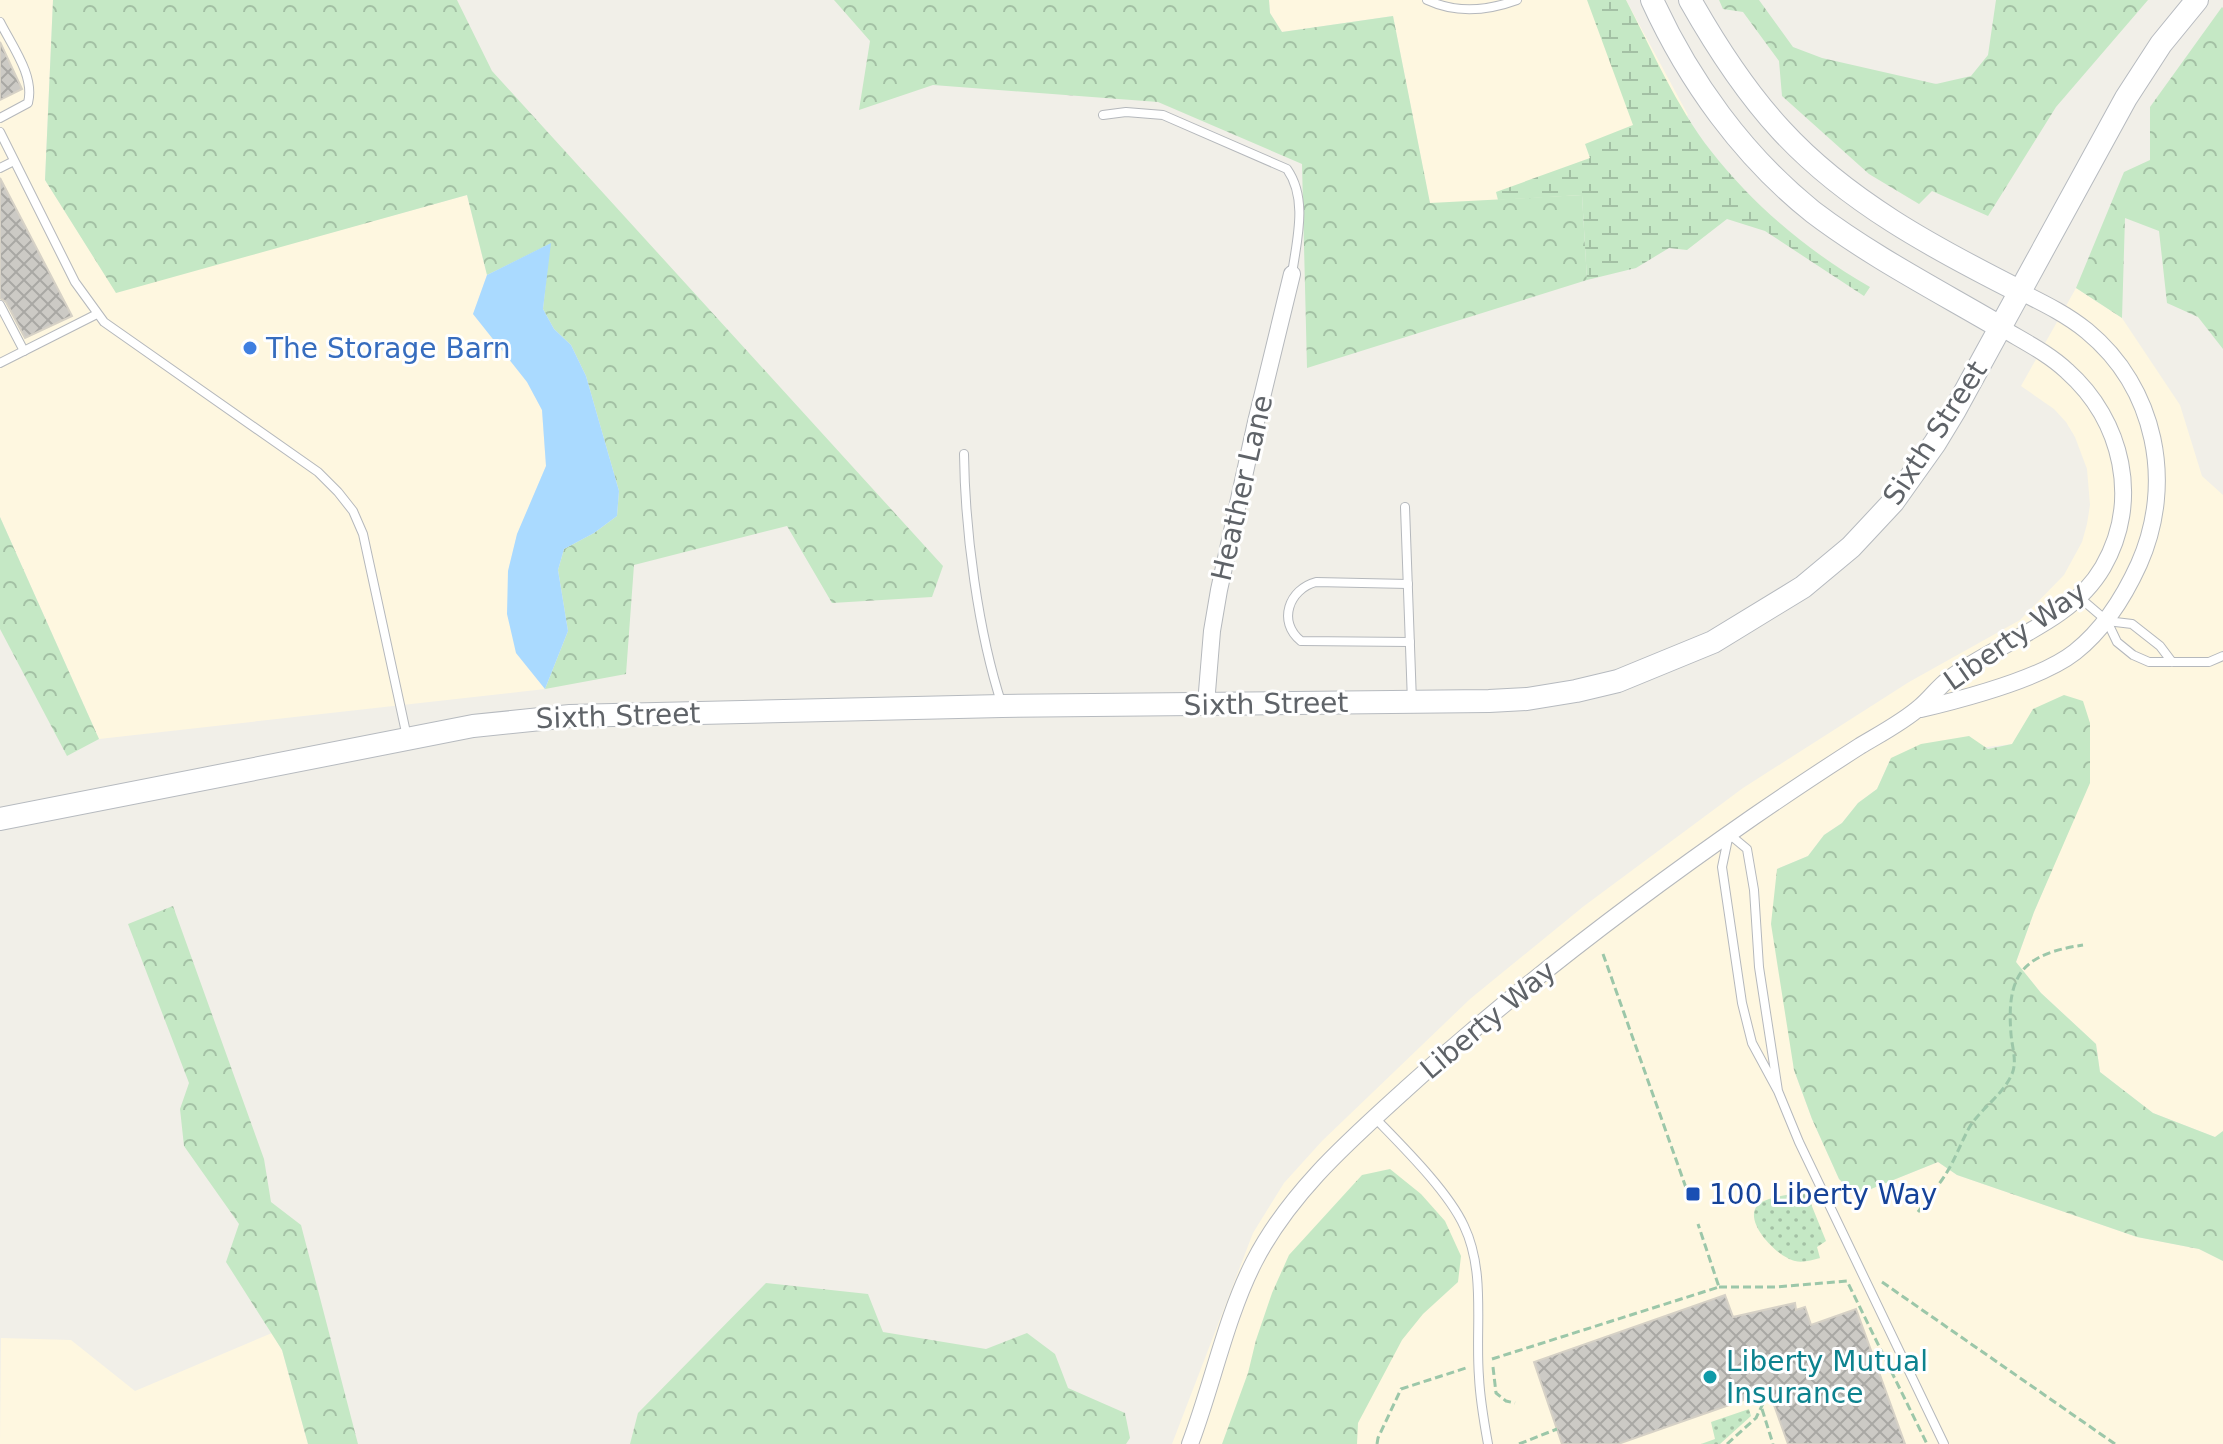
<svg xmlns="http://www.w3.org/2000/svg" width="2223" height="1444" font-family="'DejaVu Sans',sans-serif">
	<style>
		.commercial { fill: #fef7e0 }
		.grass { fill: url(#grass-dots) }
		.forest { fill: url(#forest-crowns) }
		.wetland { fill: url(#wetland-marsh) }
		.water { fill: #aadaff }
		.building { fill: url(#building-cross-hatch); stroke: #d6d1c6; stroke-width: 2 }
		.lines { fill: none; stroke-linecap: round; stroke-linejoin: round }
		.lane-casing { stroke: #b5b8bc; stroke-width: 10 }
		.street-casing { stroke: #b5b8bc; stroke-width: 18 }
		.secondary-casing { stroke: #b6babf; stroke-width: 24 }
		.path { stroke: #9cc7a9; stroke-width: 3; stroke-dasharray: 8 4; stroke-linecap: butt }
		.lane { stroke: #fff; stroke-width: 8 }
		.street { stroke: #fff; stroke-width: 16 }
		.secondary { stroke: #fff; stroke-width: 22 }
		.shop-dot { fill: #3f7fe0; stroke: #fff; stroke-width: 3 }
		.transit-dot { fill: #1a4fb4; stroke: #fff; stroke-width: 3 }
		.culture-dot { fill: #0f9aa8; stroke: #fff; stroke-width: 3 }
		.labels { text-anchor: middle; dominant-baseline: central; stroke-width: 6; stroke-linejoin: round; paint-order: stroke }
		.shop-label { font-size: 28px; fill: #366cbe; stroke: #fff; text-anchor: start }
		.street-label { font-size: 28px; fill: #5f6368; stroke: #fff }
		.transit-label { font-size: 28px; fill: #164399; stroke: #fff; text-anchor: start }
		.culture-label { font-size: 28px; fill: #0d838f; stroke: #fff; text-anchor: start }
	</style>
	<defs>
		<pattern id="grass-dots" width="8" height="8" patternUnits="userSpaceOnUse" patternTransform="scale(2)"><rect width="8" height="8" fill="#c5e8c5"/><path d="M2 2h.1M6 6h.1" fill="none" stroke="#a3c0a4" stroke-width="1.8" stroke-linecap="round"/></pattern>
		<pattern id="forest-crowns" width="20" height="18" patternUnits="userSpaceOnUse" patternTransform="scale(2)"><rect width="20" height="18" fill="#c5e8c5"/><path d="M2 6a3 3 0 1 1 6 0M12 15a3 3 0 1 1 6 0" fill="none" stroke="#a3c0a4"/></pattern>
		<pattern id="wetland-marsh" width="20" height="14" patternUnits="userSpaceOnUse" patternTransform="scale(2)"><rect width="20" height="14" fill="#c5e8c5"/><path d="M1 5h8M5 5V1M11 12h8M15 12V8" fill="none" stroke="#a3c0a4"/></pattern>
		<pattern id="building-cross-hatch" width="8" height="8" patternUnits="userSpaceOnUse" patternTransform="scale(2)"><rect width="8" height="8" fill="#cccac5"/><path d="M0 0l8 8M0 8l8-8" fill="none" stroke="#a9a8a4"/></pattern>
	</defs>
	<rect width="100%" height="100%" fill="#f1efe8"/>
	<g class="commercial">
		<polygon points="0,0 53,0 45,180 116,292 467,195 487,275 473,314 527,382 542,410 546,466 517,535 508,571 516,653 545,689 99,739 0,517"/>
		<polygon points="1269,0 1626,0 1688,115 1582,195 1430,204 1393,16 1282,32 1270,13"/>
		<polygon points="2076,288 2122,318 2180,405 2202,476 2223,495 2223,1131 2215,1137 2153,1113 2100,1072 2096,1044 2041,993 2016,962 2034,912 2089,783 2033,709 2013,744 1891,758 1877,789 1858,803 1842,823 1824,835 1808,856 1777,869 1794,1070 1812,1119 1839,1179 1856,1195 1938,1162 1957,1175 2137,1237 2199,1249 2223,1261 2223,1444 1172,1444 1253,1233 1284,1183 1322,1141 1470,999 1584,906 1743,788 1909,682 2020,620 2064,575 2082,542 2087,524 2090,505 2087,469 2075,437 2066,422 2054,409 2021,386"/>
		<polygon points="272,1333 282,1350 308,1444 0,1444 1,1338 71,1340 135,1391"/>
	</g>
	<g class="grass">
		<path d="M1798 1193 1807 1194 1826 1241 1817 1247 1820 1258C1812 1260 1803 1263 1795 1261 1778 1258 1739 1219 1760 1203 1769 1197 1787 1195 1798 1193Z"/>
		<polygon points="1749,1409 1751,1416 1720,1444 1701,1444 1715,1439 1711,1422"/>
	</g>
	<g class="forest">
		<polygon points="53,0 457,0 492,71 943,566 932,597 832,603 787,526 634,565 626,674 545,689 568,631 558,570 564,549 594,533 617,516 619,491 586,376 571,345 554,329 543,309 550,244 487,275 467,195 116,293 45,180"/>
		<polygon points="834,0 1269,0 1270,13 1282,32 1393,16 1430,203 1582,195 1587,280 1307,368 1302,164 1158,102 933,85 859,110 870,41"/>
		<polygon points="1719,0 1759,0 1793,47 1822,58 1936,84 1971,76 1988,55 1996,0 2148,0 2056,107 1988,216 1932,191 1919,204 1869,174 1782,96 1779,61 1743,12 1723,9"/>
		<polygon points="2222,7 2223,8 2223,349 2198,317 2167,303 2159,231 2125,218 2122,318 2076,288 2124,172 2150,160 2150,107"/>
		<polygon points="0,517 99,739 67,756 0,629"/>
		<polygon points="2064,695 2083,701 2090,723 2090,783 2034,912 2016,962 2041,993 2096,1044 2100,1072 2153,1113 2215,1137 2223,1131 2223,1261 2199,1249 2137,1237 1957,1175 1938,1162 1856,1195 1839,1179 1812,1119 1794,1070 1771,924 1777,869 1808,856 1824,835 1842,823 1858,803 1877,789 1891,758 1921,744 1969,736 1988,749 2012,744 2033,709"/>
		<polygon points="173,906 264,1159 271,1202 301,1225 358,1444 308,1444 282,1350 226,1262 239,1224 184,1146 180,1109 189,1083 128,924"/>
		<polygon points="1390,1169 1421,1194 1445,1221 1461,1256 1458,1282 1423,1314 1402,1340 1358,1423 1357,1444 1222,1444 1248,1373 1256,1340 1272,1293 1289,1255 1362,1175"/>
		<polygon points="766,1283 868,1294 883,1332 986,1349 1027,1333 1055,1354 1068,1388 1125,1413 1130,1438 1126,1444 630,1444 638,1413"/>
	</g>
	<path class="wetland" d="M1587 0H1626C1652 50 1676 106 1711 151 1754 206 1809 252 1870 287L1864 296 1765 231 1727 219 1687 250 1669 248 1636 268 1587 280 1582 195 1498 200 1496 192 1590 158 1585 144 1633 125Z"/>
	<polygon class="water" points="551,243 543,309 554,329 571,345 586,376 619,491 617,516 594,533 564,549 558,570 568,631 545,689 516,653 507,614 508,571 517,534 546,466 542,410 527,382 473,314 487,275"/>
	<g class="building">
		<polygon points="0,42 22,89 0,100"/>
		<polygon points="0,178 72,316 25,338 6,302 0,298"/>
		<polygon points="1725,1295 1733,1317 1795,1303 1796,1310 1805,1307 1811,1325 1856,1309 1905,1444 1788,1444 1769,1391 1618,1444 1562,1444 1534,1362"/>
	</g>
	<g class="lines">
		<defs>
			<g id="lane">
				<path d="M1427 0C1457 14 1487 11 1517 0"/>
				<path d="M0 22C12 46 35 76 28 103L0 118"/>
				<path d="M1103 115 1126 112 1163 115 1287 169C1308 199 1297 239 1292 274"/>
				<polyline points="0,132 75,282 104,322 318,472 338,492 353,511 363,534 407,737"/>
				<polyline points="0,168 14,161"/>
				<polyline points="0,305 24,351"/>
				<polyline points="0,363 97,314"/>
				<path d="M964 454C965 531 978 632 1002 705"/>
				<polyline points="1405,507 1412,702"/>
				<path d="M1408 584 1316 582C1289 589 1277 622 1301 641L1410 642"/>
				<polyline points="2079,597 2107,621 2117,642 2133,655 2149,662 2209,662 2223,656"/>
				<polyline points="2107,621 2132,624 2160,646 2172,662"/>
				<polyline points="1778,1091 1759,967 1754,890 1747,849 1729,834 1722,867 1742,1003 1752,1043 1778,1091 1799,1142 1944,1444"/>
				<path d="M1375 1118C1402 1146 1448 1191 1464 1226 1486 1272 1475 1328 1479 1377 1480 1399 1484 1422 1488 1444"/>
			</g>
			<g id="street">
				<polyline points="1206,704 1212,631 1219,590 1256,422 1292,274"/>
				<path d="M1921 709C1963 699 2042 678 2075 652 2104 629 2124 597 2139 564 2175 483 2156 388 2087 331 2066 314 2043 303 2019 291"/>
				<path d="M1190 1444C1212 1386 1226 1317 1254 1262 1290 1192 1349 1141 1406 1089 1515 990 1632 901 1753 817 1788 793 1824 769 1860 746 1880 734 1903 722 1920 707 1930 699 1938 687 1949 679 1999 641 2070 624 2103 567 2141 501 2123 421 2067 371 2048 353 2023 341 2000 327"/>
			</g>
			<g id="secondary">
				<path d="M1652 0C1689 81 1743 156 1813 212 1871 256 1937 290 2000 327"/>
				<path d="M1690 0C1716 46 1745 91 1781 130 1846 201 1934 248 2019 291"/>
				<polyline points="0,819 473,726 570,716 1002,706 1489,701 1527,699 1576,691 1618,681 1713,642 1803,587 1851,547 1893,502 1935,443 1955,410 2126,98 2161,44 2197,0"/>
			</g>
		</defs>
		<use href="#lane" class="lane-casing"/>
		<use href="#street" class="street-casing"/>
		<use href="#secondary" class="secondary-casing"/>
		<g class="path">
			<polyline points="1603,954 1690,1199"/>
			<path d="M1918 1212C1929 1197 1941 1183 1950 1167 1957 1154 1962 1141 1969 1128 1980 1109 2001 1097 2011 1076 2018 1063 2012 1048 2011 1034 2006 973 2024 954 2083 945"/>
			<polyline points="1882,1282 2115,1444"/>
			<polyline points="1719,1287 1776,1287 1847,1281 1927,1444"/>
			<polyline points="1492,1359 1719,1287 1698,1224"/>
			<polyline points="1493,1367 1496,1393 1506,1401 1515,1403"/>
			<polyline points="1762,1409 1773,1444"/>
			<polyline points="1377,1444 1378,1438 1401,1389 1466,1368"/>
			<polyline points="1519,1444 1557,1429"/>
			<polyline points="1727,1444 1756,1418 1769,1391"/>
		</g>
		<use href="#lane" class="lane"/>
		<use href="#street" class="street"/>
		<use href="#secondary" class="secondary"/>
	</g>
	<circle class="shop-dot" cx="250" cy="348" r="8"/>
	<rect class="transit-dot" x="1685" y="1186" width="16" height="16" rx="4"/>
	<circle class="culture-dot" cx="1710" cy="1377" r="8"/>
	<g class="labels">
		<g class="shop-label">
			<text x="266" y="348">The Storage Barn</text>
		</g>
		<g class="street-label">
			<text transform="translate(1935 433) rotate(-57)">Sixth Street</text>
			<text transform="translate(1242 488) rotate(-77)">Heather Lane</text>
			<text transform="translate(2015 636) rotate(-35)">Liberty Way</text>
			<text transform="translate(1266 704) rotate(-1)">Sixth Street</text>
			<text transform="translate(618 716) rotate(-2)">Sixth Street</text>
			<text transform="translate(1488 1020) rotate(-40)">Liberty Way</text>
		</g>
		<g class="transit-label">
			<text x="1709" y="1194">100 Liberty Way</text>
		</g>
		<g class="culture-label">
			<text x="1726" y="1361">Liberty Mutual<tspan x="1726" dy="32">Insurance</tspan></text>
		</g>
	</g>
</svg>
